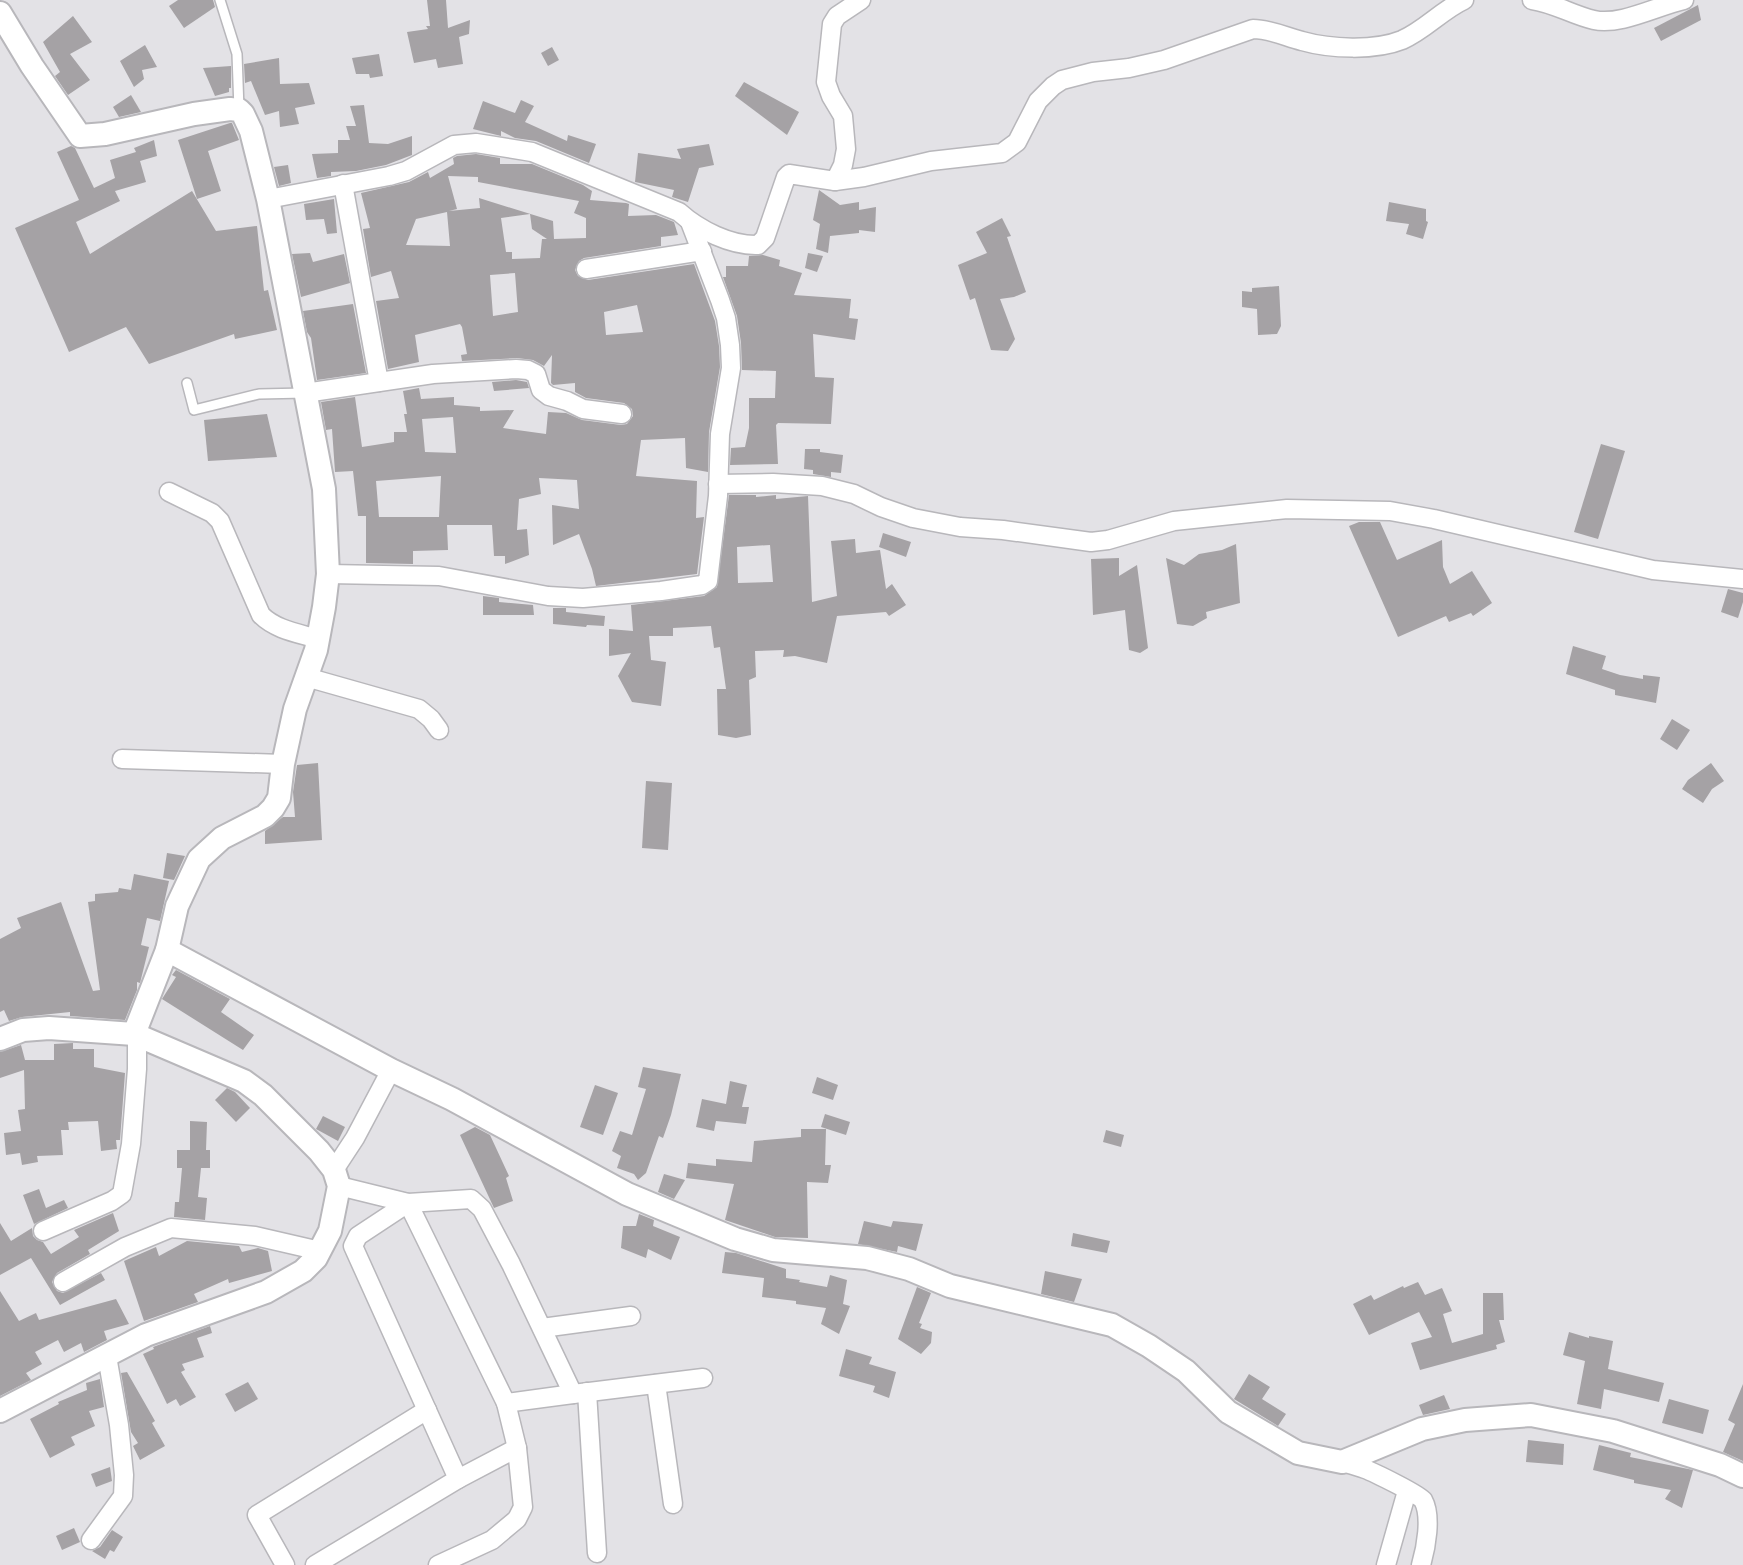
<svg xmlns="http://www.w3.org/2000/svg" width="1743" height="1565" font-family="Signika,sans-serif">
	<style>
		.building { fill: #a5a2a5; fill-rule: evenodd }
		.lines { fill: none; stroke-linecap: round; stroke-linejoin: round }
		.service-casing { stroke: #b8b7bb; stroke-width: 12 }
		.minor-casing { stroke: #b8b7bb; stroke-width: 21 }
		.tertiary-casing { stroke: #b8b7bb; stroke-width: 26 }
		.service { stroke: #fff; stroke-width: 9 }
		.minor { stroke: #fff; stroke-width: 18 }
		.tertiary { stroke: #fff; stroke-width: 22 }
	</style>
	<rect width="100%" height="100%" fill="#e3e2e6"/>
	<g class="building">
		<polygon points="178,0 213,0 215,7 184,28 169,6"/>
		<polygon points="427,0 446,0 448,28 470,20 469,34 459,37 463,64 438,68 436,59 414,63 407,32 428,29 426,26 430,26"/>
		<polygon points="1698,5 1701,20 1661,41 1654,28"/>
		<polygon points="73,16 92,42 70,54 90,80 68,95 55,76 60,72 43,42"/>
		<polygon points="145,45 157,67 142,70 144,79 134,87 120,61"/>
		<polygon points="552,47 559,60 548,66 541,53"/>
		<polygon points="379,54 383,76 370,78 369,74 356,74 352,58"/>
		<polygon points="279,58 280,84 309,83 315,104 295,108 299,124 280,127 279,111 265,115 251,81 245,83 244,64"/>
		<polygon points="231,66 231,88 229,88 229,92 215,96 203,68"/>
		<polygon points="744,82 799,112 787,135 735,96"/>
		<polygon points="131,95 141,112 119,117 113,107"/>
		<polygon points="521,100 534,106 525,122 567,141 568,135 596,144 589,163 536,141 515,138 501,131 501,136 473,129 483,101 515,113"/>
		<polygon points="364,105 369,143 388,144 412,136 412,155 386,165 356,171 331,172 331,176 317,178 312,154 338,153 338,140 350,140 346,126 356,126 350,106"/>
		<polygon points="230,123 232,123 239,140 208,151 221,191 197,199 178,140"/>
		<polygon points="154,140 157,156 140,161 146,182 115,191 120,201 76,222 90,254 192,191 216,231 257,226 264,291 268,290 277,330 235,339 234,334 149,364 126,327 69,352 15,228 79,200 57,152 71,146 75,148 94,188 115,178 110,160 136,152 134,148"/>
		<polygon points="709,144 714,165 699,168 688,202 672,197 674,190 635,182 638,153 681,159 677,149"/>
		<path d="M476 154 500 158V164H532L583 185 592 191 590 200 626 203 629 204 628 216 656 215 674 222 678 235 661 237V246L584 258 579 261 575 270 578 276 588 280 694 264 715 321 719 346 720 367 709 432 708 472 686 468 685 438 641 440 636 476 697 481 696 518 704 517 697 574 596 586 592 569 579 534 553 545 552 505 579 509 577 480 539 478 541 494 519 499 517 530 527 529 529 555 505 564V556H494L492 525H447L448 550 413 551V564L366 563V516H358L353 471 335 472 332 429 326 430 321 402 355 397 362 447 394 442V432H407L404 414H407L403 391 419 388 421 399 454 397V405L480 407V411L514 410 503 428 546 434 548 412 566 413 582 420 621 425 627 424 633 416 632 409 624 403 586 398 575 392V383L553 385 551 383 552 355 544 366 533 360 517 358 462 361 461 355 467 354 462 327 460 324 415 335 419 362 388 369 376 301 399 298 391 271 371 277 363 229 370 228 361 193 409 182 428 172 430 178 454 164 453 158 457 156ZM448 176 478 177V182L579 201 574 213 586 218V238L554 239 553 221 479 198 480 208 449 211 457 209ZM447 212 450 246 406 245 416 219ZM530 214 532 229 547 239H542L540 258 512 259V252H506L501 218ZM515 273 518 312 493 316 490 275ZM637 305 643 332 606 335 604 312ZM453 417 456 453 425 452 422 419ZM441 476 439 517H379L376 481Z"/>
		<polygon points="288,165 291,183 279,186 274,167"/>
		<polygon points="819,190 840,205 859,202 859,210 876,207 875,232 859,230 859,233 830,236 828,253 816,249 820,224 813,220"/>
		<polygon points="334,199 337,233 327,234 324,219 306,220 304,204"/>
		<polygon points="1389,202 1426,209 1426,221 1428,222 1423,239 1406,234 1409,224 1386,221"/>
		<polygon points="1002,218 1011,236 1007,237 1026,292 1014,297 1000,299 1015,339 1008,351 991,350 975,298 970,300 958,265 987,253 976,232"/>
		<polygon points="310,253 313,262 344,254 350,283 301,297 292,254"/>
		<polygon points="808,253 823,256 817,272 805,268"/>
		<polygon points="763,255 780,260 779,266 802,273 794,295 851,299 849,318 858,319 855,340 813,334 815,377 834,378 831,424 778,423 776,425 778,464 730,465 731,448 745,447 749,428 749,398 775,398 776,371 742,370 741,343 737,316 723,277 726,277 726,266 748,266 749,256"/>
		<polygon points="1279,286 1281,326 1277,334 1258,335 1257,309 1242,307 1242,291 1252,292 1252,288"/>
		<polygon points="353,304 366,373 317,380 311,338 307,332 303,311"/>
		<polygon points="516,380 527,382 529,388 494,391 492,382"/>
		<polygon points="267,414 277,457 208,461 204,420"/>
		<polygon points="1601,444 1625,451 1598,539 1574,532"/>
		<polygon points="805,449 820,449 820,452 843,455 841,473 831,472 831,477 813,474 813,470 804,469"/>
		<path d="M729 495H756V497L776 495V499L808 496 812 602 837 596 831 541 855 539 856 553 880 550 886 589 892 584 906 605 889 616 886 612 837 616 827 663 795 656 783 657 784 650 755 651 756 677 749 680 751 735 736 738 718 735 717 689H726L720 647 714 648 711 626 673 628V636H649L651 660 666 662 661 706 632 702 618 676 631 653 609 656V629L633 631 631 605 704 596 717 587ZM770 545 773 582 738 583 737 547Z"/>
		<polygon points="1359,522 1380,522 1397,560 1442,540 1443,567 1450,584 1472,571 1492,603 1473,616 1471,613 1449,622 1446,616 1398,637 1349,526"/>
		<polygon points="883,533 911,542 906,557 879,547"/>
		<polygon points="1236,544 1240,603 1206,612 1207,618 1193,626 1177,624 1166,558 1184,565 1199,554 1222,550"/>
		<polygon points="1119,558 1119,576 1137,565 1148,648 1140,653 1129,650 1125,610 1093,615 1091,559"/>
		<polygon points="1728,589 1743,593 1743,602 1738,618 1721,612"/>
		<polygon points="483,596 499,598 499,602 533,605 534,615 483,615"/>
		<polygon points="553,608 566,608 566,612 605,616 604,626 587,625 586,627 553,624"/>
		<polygon points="1573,646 1606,656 1602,669 1620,675 1643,679 1643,675 1660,677 1656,703 1615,695 1615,690 1566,674"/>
		<polygon points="1672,719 1690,730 1677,750 1660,739"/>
		<polygon points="318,763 322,840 265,844 265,831 283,817 295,817 293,792 297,765"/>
		<polygon points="1711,763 1724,781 1712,789 1703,803 1682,789 1688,780"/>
		<polygon points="646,781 672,783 668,850 642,848"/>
		<polygon points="167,853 185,856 174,880 163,878"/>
		<polygon points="134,874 169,881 160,921 147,918 141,945 149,947 140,983 137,982 137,990 125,1020 70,1016 70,1012 22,1017 9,1021 4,1010 0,1012 0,939 21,928 17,918 61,902 93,991 100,990 88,902 95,901 95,894 118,892 119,888 131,890"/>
		<polygon points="176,970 230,999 221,1012 254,1035 243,1050 162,999 176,977 172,975"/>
		<polygon points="73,1043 73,1049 94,1049 94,1067 125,1073 120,1140 116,1140 117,1149 101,1151 98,1121 68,1122 69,1130 61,1130 63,1155 37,1156 38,1162 22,1165 20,1153 6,1155 4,1133 21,1131 18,1110 25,1109 24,1070 0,1078 0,1052 21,1045 25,1060 54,1060 54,1044"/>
		<polygon points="643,1067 681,1074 671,1115 663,1138 659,1136 646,1173 638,1180 634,1174 617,1168 621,1156 612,1151 620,1131 632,1135 646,1089 638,1087"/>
		<polygon points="817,1077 838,1085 833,1100 812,1093"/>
		<polygon points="730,1081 747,1085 742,1107 749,1107 746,1124 716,1121 714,1131 696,1127 702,1099 726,1104"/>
		<polygon points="595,1085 618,1093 603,1135 580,1127"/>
		<polygon points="227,1088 235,1092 250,1108 236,1122 215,1100"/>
		<polygon points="825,1114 850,1122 846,1135 821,1127"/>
		<polygon points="323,1116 345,1127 338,1141 316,1129"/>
		<polygon points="190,1121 207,1122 206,1150 210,1150 210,1168 201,1168 198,1197 207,1198 205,1220 174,1217 175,1202 179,1202 182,1168 177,1168 177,1150 190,1150"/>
		<polygon points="475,1127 490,1135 509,1176 506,1178 513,1201 494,1208 460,1135"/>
		<polygon points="801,1129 826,1129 825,1165 831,1165 828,1183 807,1182 808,1238 775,1237 725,1220 734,1184 686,1178 688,1163 716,1166 716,1159 752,1162 754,1141 801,1137"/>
		<polygon points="1106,1130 1124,1135 1121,1147 1103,1142"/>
		<polygon points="664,1174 685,1180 674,1199 658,1192"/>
		<polygon points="39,1189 46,1208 64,1200 68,1208 34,1224 23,1195"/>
		<polygon points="113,1213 119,1231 88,1250 90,1254 57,1273 52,1282 57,1291 63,1293 101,1273 105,1280 60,1305 31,1258 0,1275 0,1223 11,1241 32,1228 33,1236 37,1240 43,1242 51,1254 79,1237 74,1230"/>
		<polygon points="639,1214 654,1220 653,1226 680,1237 671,1260 648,1249 646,1258 621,1248 623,1226 636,1226"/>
		<polygon points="864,1221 891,1227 893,1221 923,1224 916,1251 898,1246 897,1252 858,1244"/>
		<polygon points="1073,1233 1110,1241 1107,1253 1071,1246"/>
		<polygon points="187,1241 239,1246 242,1252 258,1248 268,1251 272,1271 229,1283 228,1279 194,1294 198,1302 144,1321 124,1261 156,1247 159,1256"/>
		<polygon points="725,1252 736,1253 786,1269 786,1278 800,1280 799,1282 827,1287 830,1275 847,1280 843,1304 850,1306 839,1334 821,1324 826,1308 796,1304 796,1301 762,1297 764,1278 722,1273"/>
		<polygon points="1045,1271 1082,1279 1074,1302 1041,1294"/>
		<polygon points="1418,1282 1425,1295 1442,1288 1452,1311 1443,1314 1452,1343 1483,1334 1483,1293 1503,1293 1504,1320 1499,1320 1505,1342 1496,1345 1497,1349 1420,1370 1411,1343 1432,1337 1419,1312 1369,1335 1353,1304 1371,1295 1374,1300 1403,1286 1404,1288"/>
		<polygon points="917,1287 931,1293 919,1323 922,1324 920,1328 932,1332 931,1343 921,1354 898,1339"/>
		<polygon points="0,1291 19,1321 36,1313 39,1320 116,1299 129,1324 104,1331 107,1340 84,1352 81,1343 64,1352 58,1340 35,1352 42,1364 26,1373 31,1380 0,1396"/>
		<polygon points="210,1326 212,1333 197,1338 204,1357 182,1364 185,1370 181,1372 196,1397 180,1406 176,1399 167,1404 143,1354 154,1349 153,1347"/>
		<polygon points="1569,1332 1589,1338 1589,1336 1613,1341 1608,1369 1664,1383 1659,1402 1604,1389 1601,1409 1577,1404 1585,1361 1563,1355"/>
		<polygon points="846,1349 872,1357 869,1364 896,1372 889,1398 873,1392 875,1386 839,1376"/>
		<polygon points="127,1372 155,1421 152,1423 165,1446 140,1460 133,1446 138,1443 131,1432 121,1373"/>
		<polygon points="1249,1374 1270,1387 1262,1399 1286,1414 1278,1426 1234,1399"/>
		<polygon points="100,1379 104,1407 89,1411 95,1426 71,1437 75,1445 50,1458 30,1419 59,1404 58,1402 87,1390 86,1383"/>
		<polygon points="248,1382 258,1399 235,1412 225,1394"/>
		<polygon points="1743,1384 1743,1461 1723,1452 1735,1424 1728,1420"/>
		<polygon points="1444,1395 1450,1409 1423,1415 1419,1405"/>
		<polygon points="1669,1399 1709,1410 1703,1434 1662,1423"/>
		<polygon points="1528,1440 1564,1444 1563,1465 1526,1462"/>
		<polygon points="1599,1445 1631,1453 1630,1457 1693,1470 1682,1508 1665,1499 1671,1490 1634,1483 1634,1480 1593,1470"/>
		<polygon points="110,1467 112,1481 96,1487 91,1474"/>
		<polygon points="74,1528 80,1542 62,1550 56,1536"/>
		<polygon points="112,1530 123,1537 114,1552 110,1550 105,1559 92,1551 100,1547"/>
	</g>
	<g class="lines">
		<defs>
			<g id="service">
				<polyline points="220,0 237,54 239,110"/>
				<polyline points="187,383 194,410 259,394 305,393"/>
			</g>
			<g id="minor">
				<path d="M1532 0C1554 3 1572 15 1594 20 1620 26 1657 6 1684 0"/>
				<polyline points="835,181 843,165 846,149 843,116 831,96 826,82 832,24 837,16 861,0"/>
				<polyline points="343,184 379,382"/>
				<path d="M268 199 389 176 406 171 454 145 476 143 532 152 679 212C699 230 731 246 758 245L765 238 786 177 789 174 835 181 864 177 931 161 1002 153 1017 142 1038 101 1053 86 1062 80 1093 72 1129 68 1164 60 1253 29C1270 29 1286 37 1302 41 1330 49 1375 51 1402 40 1425 30 1442 10 1464 0"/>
				<polyline points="586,269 702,251"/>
				<polyline points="305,393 433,374 516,369 528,370 536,374 541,390 549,396 567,401 583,409 622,414"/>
				<polyline points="718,484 773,483 822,486 854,494 881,507 913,518 960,527 1003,530 1091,542 1108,540 1174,521 1287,509 1390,511 1434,519 1653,570 1743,579"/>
				<path d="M169 492 212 513 220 521 261 615C276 630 298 633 318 639"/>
				<polyline points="328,574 439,576 548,596 583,598 661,591 702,585 708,581 718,496 720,434 731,368 730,345 726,318 720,300 690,222"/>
				<polyline points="306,677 419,709 431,719 439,730"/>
				<polyline points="122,759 283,764"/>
				<polyline points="334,1170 355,1138 391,1070"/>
				<polyline points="339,1186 408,1203 471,1199 482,1209 511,1264 573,1394 703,1378"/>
				<polyline points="43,1231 112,1201 122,1194 131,1144 137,1069 137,1035"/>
				<polyline points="63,1282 125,1247 171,1228 255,1236 320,1251"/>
				<polyline points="542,1328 631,1316"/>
				<polyline points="656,1384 673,1504"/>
				<polyline points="587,1392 597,1553"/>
				<path d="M1342 1462C1349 1464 1357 1466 1365 1469 1373 1472 1420 1495 1423 1500 1432 1516 1426 1548 1421 1565"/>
				<polyline points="458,1479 517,1448"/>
				<polyline points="91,1540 123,1496 124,1475 119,1425 107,1356"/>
				<polyline points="285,1565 257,1515 427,1410"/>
				<polyline points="315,1565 458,1479 353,1246 358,1236 408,1203 506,1403 573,1394"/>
				<polyline points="438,1565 492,1540 517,1519 523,1507 517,1448 506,1403"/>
				<polyline points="1386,1565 1407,1491"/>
			</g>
			<g id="tertiary">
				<polyline points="0,13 32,66 80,136 105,134 194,114 230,109 239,110 243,114 251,131 268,199 324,489 328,574 324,607 316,650 295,709 283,764 279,798 273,808 265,816 222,838 199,859 177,906 167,950 134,1034"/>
				<polyline points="167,950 391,1070 452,1099 627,1194 735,1239 773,1250 867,1258 909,1269 950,1286 1112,1325 1149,1346 1186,1371 1228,1412 1298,1453 1342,1462 1422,1429 1465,1420 1531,1415 1613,1431 1720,1465 1743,1476"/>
				<polyline points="0,1039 23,1030 49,1028 134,1034 244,1081 263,1095 319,1151 334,1170 339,1186 330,1231 316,1258 303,1271 266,1292 146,1335 0,1411"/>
			</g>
		</defs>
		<use href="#service" class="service-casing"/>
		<use href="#minor" class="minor-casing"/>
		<use href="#tertiary" class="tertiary-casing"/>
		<use href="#service" class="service"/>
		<use href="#minor" class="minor"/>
		<use href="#tertiary" class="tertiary"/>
	</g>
</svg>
